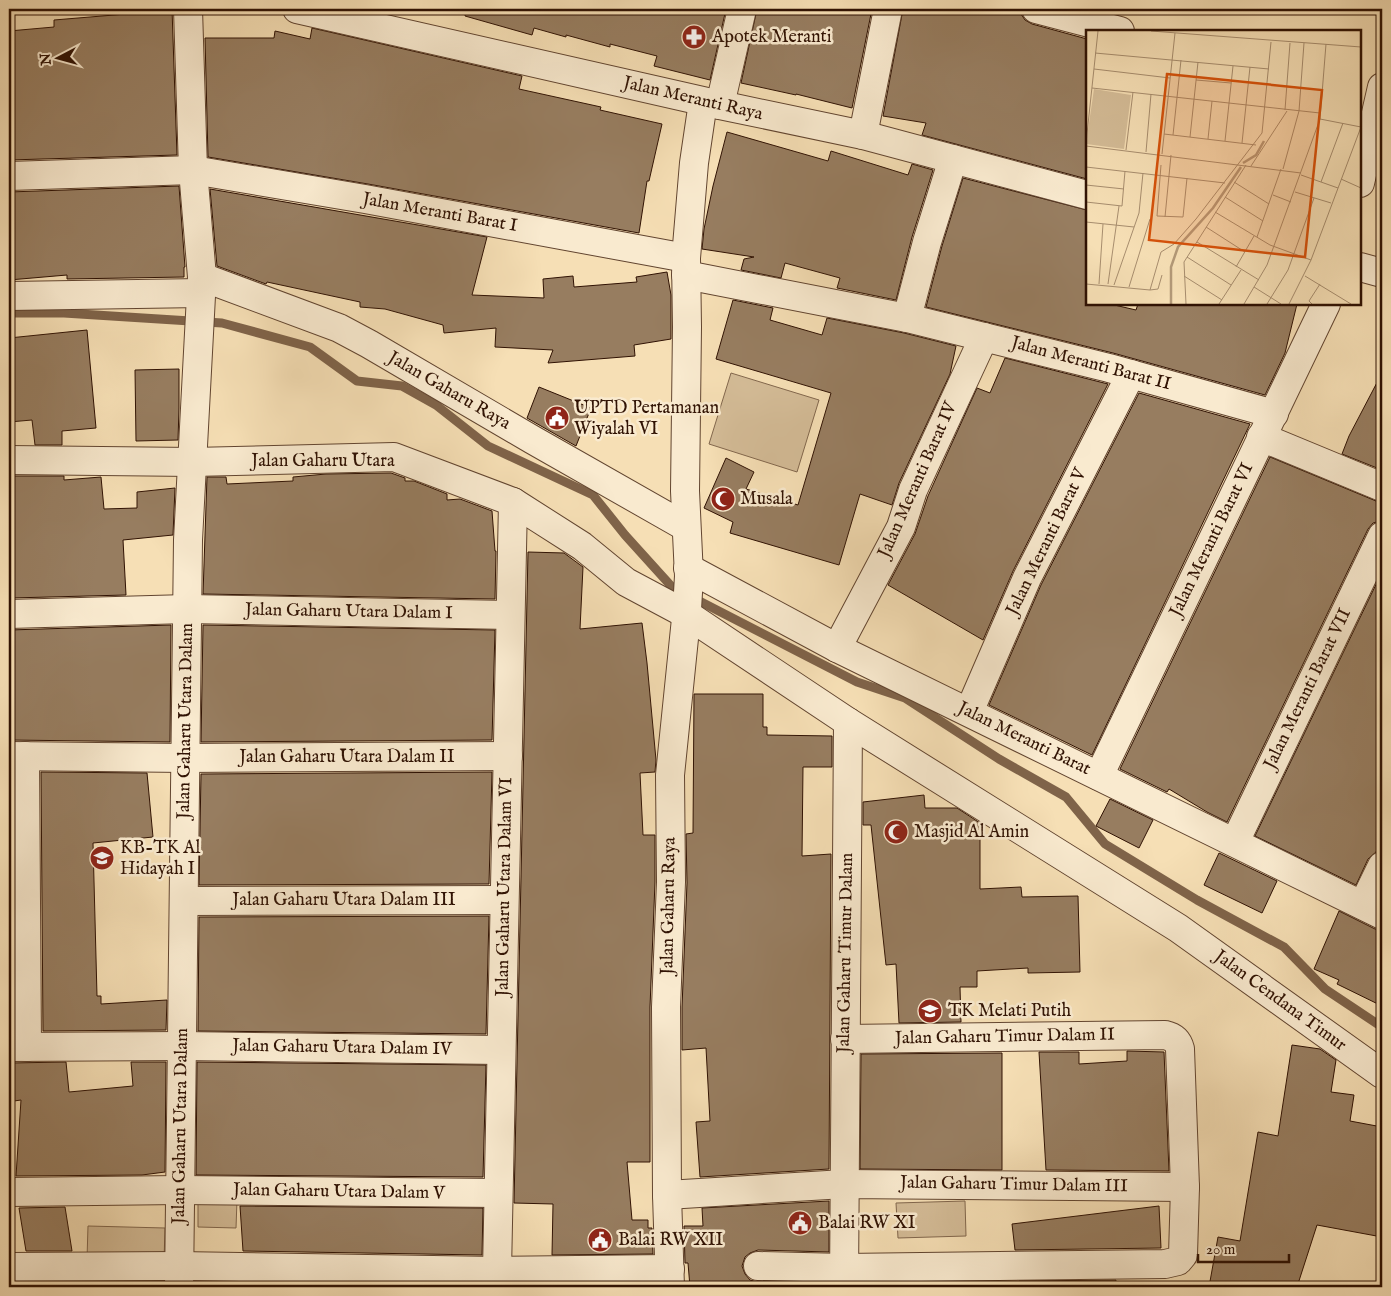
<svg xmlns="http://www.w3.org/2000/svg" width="1391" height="1296" font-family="'IM FELL English',serif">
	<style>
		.green { fill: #d4bc97; stroke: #82674d }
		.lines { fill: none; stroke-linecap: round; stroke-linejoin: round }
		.stream { stroke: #7f6349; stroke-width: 9 }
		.building { fill: #977d60; stroke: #301203 }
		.minor-casing { stroke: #624530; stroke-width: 30 }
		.minor { stroke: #f9eacf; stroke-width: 28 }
		.labels { text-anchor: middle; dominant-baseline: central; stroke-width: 5; stroke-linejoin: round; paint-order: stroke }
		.poi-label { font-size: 18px; fill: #301203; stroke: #f9eacf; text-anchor: start }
		.street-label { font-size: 18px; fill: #301203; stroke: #f9eacf }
		.inset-river { fill: none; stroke: #b39978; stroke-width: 2.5 }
		.inset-road { fill: none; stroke: #a78d6e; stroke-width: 1 }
		.view { fill: #d6520b; fill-opacity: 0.15; stroke: #d6520b; stroke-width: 2.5 }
		.inset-edge { fill: none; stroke: #301203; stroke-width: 2.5 }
	</style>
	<rect width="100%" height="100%" fill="#f6dfb5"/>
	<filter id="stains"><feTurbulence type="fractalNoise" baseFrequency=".004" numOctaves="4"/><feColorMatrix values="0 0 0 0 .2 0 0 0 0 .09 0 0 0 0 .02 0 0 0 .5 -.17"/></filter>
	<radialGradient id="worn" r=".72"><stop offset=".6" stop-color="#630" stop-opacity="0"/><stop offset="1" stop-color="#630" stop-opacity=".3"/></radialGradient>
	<g class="green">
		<polygon points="731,373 819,400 797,472 709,444"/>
		<polygon points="198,1199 237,1200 236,1228 198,1227"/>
		<polygon points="965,1201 966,1236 898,1238 896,1203"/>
		<polygon points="88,1226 165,1228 164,1261 87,1259"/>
	</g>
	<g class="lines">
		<polyline class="stream" points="9,313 64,313 222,323 310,347 357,381 402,386 436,405 488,446 593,495 625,535 672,587 857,682 905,698 999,759 1066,797 1105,844 1197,900 1284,947 1325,989 1382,1027"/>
	</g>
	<g class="building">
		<polygon points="126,9 172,9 177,155 9,160 9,31 54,27 54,20 126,14"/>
		<polygon points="466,9 726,9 710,80 654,66 657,56 610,44 610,47 566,35 566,37 534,28 532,35 465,16"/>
		<polygon points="757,9 872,9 852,108 796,94 796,95 741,83"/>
		<polygon points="903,9 1021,9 1021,14 1025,20 1032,24 1087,39 1087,179 922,135 926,123 883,116"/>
		<polygon points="312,28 522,76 519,89 601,107 600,110 662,124 649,181 647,181 639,233 368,184 208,157 205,38 274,38 275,31 310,39"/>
		<polygon points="727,132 828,161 831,151 908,175 912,164 933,170 912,237 896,300 837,288 840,278 785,263 781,278 741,270 744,259 754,257 702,249 704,229 713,186"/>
		<polygon points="963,178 1087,210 1087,304 1110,304 1136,310 1138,304 1297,304 1285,353 1265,395 1113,353 926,307 942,246"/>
		<polygon points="179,186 185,267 184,267 184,277 67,279 67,275 9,280 9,192"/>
		<polygon points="210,189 487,237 472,295 544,298 543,279 573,276 574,287 637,282 636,277 667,272 671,295 671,339 634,345 635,356 548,363 553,350 495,347 496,328 444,333 443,325 385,309 360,307 360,302 267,282 266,284 217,266"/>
		<polygon points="733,300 773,308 770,320 822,335 827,318 904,333 956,346 950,374 899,483 892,505 860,494 839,565 730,533 733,522 704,508 726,458 754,472 746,489 798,505 831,393 716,359"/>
		<polygon points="87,330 96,428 62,431 62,445 35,445 32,420 9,422 9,338"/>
		<polygon points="1005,358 1108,384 1013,571 983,640 888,585 915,534 928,496 977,388 990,393"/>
		<polygon points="179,369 179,408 178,440 136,441 135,370"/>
		<polygon points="1382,373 1382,470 1342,454 1349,436"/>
		<polygon points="539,387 591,408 576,446 527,418"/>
		<polygon points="1139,393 1250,424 1092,755 989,705 1041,585"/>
		<polygon points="1270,457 1376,501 1382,502 1382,516 1380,521 1373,523 1368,529 1227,822 1207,812 1169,789 1167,792 1120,769"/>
		<polygon points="391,473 405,478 405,481 414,481 447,494 447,500 460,499 492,511 495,551 496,551 495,599 203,594 207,477 226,477 227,484 293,481 293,477 326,474"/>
		<polygon points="9,476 64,476 64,480 101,477 104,509 137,508 137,492 175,488 173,535 123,540 126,595 11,598 9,552"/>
		<polygon points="528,552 564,553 583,567 580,629 642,623 647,663 656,760 655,772 640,773 643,835 655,835 655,882 650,1007 650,1162 627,1162 632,1220 648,1220 648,1228 652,1228 653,1254 552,1255 553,1204 514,1203"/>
		<polygon points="1382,572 1382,837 1376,852 1368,859 1356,885 1255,836"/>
		<polygon points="171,625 170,742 9,740 9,630"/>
		<polygon points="203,625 495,630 492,740 201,742"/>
		<polygon points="694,694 763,694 763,727 767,727 767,735 832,736 832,767 803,767 802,856 831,854 829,1169 700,1177 696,1122 710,1121 706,1048 682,1050 682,1007 687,883 686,834 693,833"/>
		<polygon points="9,772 11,939 9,939"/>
		<polygon points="41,772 147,773 153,837 93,843 97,996 101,996 101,1004 167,1000 166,1030 43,1031"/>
		<polygon points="492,772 489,884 199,885 201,774"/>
		<polygon points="924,795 925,808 957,808 980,823 980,889 1021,887 1022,897 1078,896 1080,972 1028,973 1028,968 977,971 977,987 960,987 961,1022 899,1023 896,964 886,965 871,825 863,825 863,802"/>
		<polygon points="1110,799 1153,820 1139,848 1096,826"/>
		<polygon points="1219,853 1277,881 1262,913 1204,885"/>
		<polygon points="1339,911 1375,929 1382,930 1382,1006 1337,984 1339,980 1314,969"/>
		<polygon points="489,916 486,1034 198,1031 199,917"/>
		<rect x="9" y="1002" width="2" height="29"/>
		<polygon points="1292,1045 1320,1049 1336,1060 1331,1092 1354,1095 1350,1121 1382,1127 1382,1237 1317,1225 1297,1287 1209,1287 1218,1237 1240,1241 1258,1132 1278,1136"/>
		<polygon points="1127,1051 1164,1052 1169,1171 1046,1170 1039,1052 1079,1052 1079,1064 1127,1061"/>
		<polygon points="1002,1053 1002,1170 860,1169 861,1054"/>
		<polygon points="66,1062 69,1092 133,1086 131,1062 166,1062 165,1172 142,1175 16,1176 21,1100 14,1101 10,1063"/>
		<polygon points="197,1062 486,1065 483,1177 196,1175"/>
		<polygon points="829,1201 829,1252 758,1250 750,1253 745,1257 742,1266 745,1274 750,1280 757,1282 828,1283 829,1287 690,1287 688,1263 685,1263 684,1226 703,1226 702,1208"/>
		<polygon points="240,1206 483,1208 482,1255 243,1251"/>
		<polygon points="1159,1206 1161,1248 1015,1250 1012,1224"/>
		<polygon points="65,1207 72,1251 26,1251 19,1208"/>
		<polygon points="1116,1280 1115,1287 1020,1287 1019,1281"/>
		<polygon points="246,1283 493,1287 246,1287"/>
		<polygon points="637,1285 637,1287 551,1287 552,1286"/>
	</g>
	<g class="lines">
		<defs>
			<g id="minor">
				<polyline points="297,9 720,105 863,135 1087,195"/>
				<polyline points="1036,9 1120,31"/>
				<polyline points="720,105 742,9"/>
				<polyline points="863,135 888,9"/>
				<polyline points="9,176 193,170 365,199 686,258"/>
				<polyline points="1360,183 1382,87"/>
				<polyline points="1360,267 1382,273"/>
				<polyline points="686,275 907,318 1109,368 1274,414"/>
				<polyline points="202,277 339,328 369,344 533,440 686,527"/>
				<polyline points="9,296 201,293"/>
				<polyline points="907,318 927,242 953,159"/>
				<polyline points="1261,437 1382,487"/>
				<polyline points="9,460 193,462 394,457 513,502 582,546 626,582 686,614 848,722 1178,928 1382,1074"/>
				<polyline points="688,568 837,648 1382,915"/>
				<polyline points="9,614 187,609 510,615"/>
				<polyline points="837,648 901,527 913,490 984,337"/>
				<polyline points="969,712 1027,578 1131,374"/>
				<polyline points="9,756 185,758 508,756"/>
				<polyline points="25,756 27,1047"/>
				<polyline points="1099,776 1326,304"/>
				<polyline points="1235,842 1382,536"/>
				<polyline points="184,901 504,900"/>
				<polyline points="1363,905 1382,866"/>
				<polyline points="9,1047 182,1046 501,1050"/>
				<polyline points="9,1192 180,1190 498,1193"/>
				<polyline points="667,1195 844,1184 1185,1187"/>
				<path d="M758 1266 844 1268 1165 1264 1178 1261 1183 1255 1185 1187 1180 1049C1178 1041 1174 1037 1165 1035L845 1039"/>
				<polyline points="9,1267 179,1266 497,1271 670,1269"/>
				<polyline points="497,1271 513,502"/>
				<polyline points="844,1285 848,722"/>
				<polyline points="179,1287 188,540 202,277 193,170 188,9"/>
				<polyline points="670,1287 667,1195 666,1007 671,882 670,775 687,609 689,576 685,491 687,327 686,258 694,163 703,102"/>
			</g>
		</defs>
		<use href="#minor" class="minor-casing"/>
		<use href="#minor" class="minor"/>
	</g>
	<defs>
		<symbol id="pharmacy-disc" viewBox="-11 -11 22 22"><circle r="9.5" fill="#8f2418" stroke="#f9eacf"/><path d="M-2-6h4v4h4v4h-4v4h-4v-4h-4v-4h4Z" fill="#fff"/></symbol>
		<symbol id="civic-disc" viewBox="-11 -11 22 22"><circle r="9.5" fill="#8f2418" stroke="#f9eacf"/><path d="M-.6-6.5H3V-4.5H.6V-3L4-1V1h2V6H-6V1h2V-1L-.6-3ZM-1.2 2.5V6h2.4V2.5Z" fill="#fff"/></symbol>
		<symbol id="mosque-disc" viewBox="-11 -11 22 22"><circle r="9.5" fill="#8f2418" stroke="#f9eacf"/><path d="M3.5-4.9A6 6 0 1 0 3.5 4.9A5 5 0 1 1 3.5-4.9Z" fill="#fff"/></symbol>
		<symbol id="school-disc" viewBox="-11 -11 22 22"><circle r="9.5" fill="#8f2418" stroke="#f9eacf"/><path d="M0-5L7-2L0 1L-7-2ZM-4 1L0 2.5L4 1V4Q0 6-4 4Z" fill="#fff"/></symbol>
	</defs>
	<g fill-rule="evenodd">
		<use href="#pharmacy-disc" x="680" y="23" width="28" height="28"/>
		<use href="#civic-disc" x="543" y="404" width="28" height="28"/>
		<use href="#mosque-disc" x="709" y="485" width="28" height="28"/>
		<use href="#mosque-disc" x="882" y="818" width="28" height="28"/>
		<use href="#school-disc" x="88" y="844" width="28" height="28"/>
		<use href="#school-disc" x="916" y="997" width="28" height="28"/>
		<use href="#civic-disc" x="786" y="1209" width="28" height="28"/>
		<use href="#civic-disc" x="586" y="1226" width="28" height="28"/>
	</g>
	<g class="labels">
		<g class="poi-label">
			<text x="712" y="37">Apotek Meranti</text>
			<text x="574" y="408">UPTD Pertamanan<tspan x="574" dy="21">Wiyalah VI</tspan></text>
			<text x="740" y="499">Musala</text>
			<text x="914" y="832">Masjid Al Amin</text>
			<text x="120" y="848">KB-TK Al<tspan x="120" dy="21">Hidayah I</tspan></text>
			<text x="948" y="1011">TK Melati Putih</text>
			<text x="818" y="1223">Balai RW XI</text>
			<text x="618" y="1240">Balai RW XII</text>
		</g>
		<g class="street-label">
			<text transform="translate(693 99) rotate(13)">Jalan Meranti Raya</text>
			<text transform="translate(440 213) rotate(10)">Jalan Meranti Barat I</text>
			<text transform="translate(1091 364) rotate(15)">Jalan Meranti Barat II</text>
			<text transform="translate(449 391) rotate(30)">Jalan Gaharu Raya</text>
			<text x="323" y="461">Jalan Gaharu Utara</text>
			<text transform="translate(918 480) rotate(-66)">Jalan Meranti Barat IV</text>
			<text transform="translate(1212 540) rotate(-64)">Jalan Meranti Barat VI</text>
			<text transform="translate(1047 542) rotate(-64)">Jalan Meranti Barat V</text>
			<text transform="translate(349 612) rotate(1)">Jalan Gaharu Utara Dalam I</text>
			<text transform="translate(1308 689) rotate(-64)">Jalan Meranti Barat VII</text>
			<text transform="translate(186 721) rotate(-89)">Jalan Gaharu Utara Dalam</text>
			<text transform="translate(1024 739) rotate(26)">Jalan Meranti Barat</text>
			<text x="347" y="757">Jalan Gaharu Utara Dalam II</text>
			<text transform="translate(505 887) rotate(-89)">Jalan Gaharu Utara Dalam VI</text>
			<text x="344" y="900">Jalan Gaharu Utara Dalam III</text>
			<text transform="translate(669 906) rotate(-89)">Jalan Gaharu Raya</text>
			<text transform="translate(846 953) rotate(-89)">Jalan Gaharu Timur Dalam</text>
			<text transform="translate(1280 1001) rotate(36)">Jalan Cendana Timur</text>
			<text transform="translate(1005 1037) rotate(-1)">Jalan Gaharu Timur Dalam II</text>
			<text transform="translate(342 1048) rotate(1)">Jalan Gaharu Utara Dalam IV</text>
			<text transform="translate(181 1126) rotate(-89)">Jalan Gaharu Utara Dalam</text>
			<text transform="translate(1014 1185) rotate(1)">Jalan Gaharu Timur Dalam III</text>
			<text transform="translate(339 1192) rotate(1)">Jalan Gaharu Utara Dalam V</text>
		</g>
	</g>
	<g transform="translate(1086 30)">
		<rect width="275" height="275" fill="#f6dfb5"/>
		<path d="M8 59 45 65 38 119 0 114Z" fill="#d4bc97"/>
		<path class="inset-river" d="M157 133 170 125 178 111M85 274V237L92 217 127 178 155 137"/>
		<path class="inset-road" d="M65 1 275 17M9 23 183 39M8 39 84 48M110 50 145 53M6 58 234 83M199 80 204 13M234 89 275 97M78 104 170 115M87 105 95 30M104 107 112 32M122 109 126 71M139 111 147 36M0 113 12 1M156 113 164 37M0 116 215 143M40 120 47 62M60 122 65 64M76 124 89 3M75 135 71 186 97 187 101 148M165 136 201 81M0 137 139 153M197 139 213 81 218 13M215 145 252 158M255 149 275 158M148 152 183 174M235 152 257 93M0 155 38 159M209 162 245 173M187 165 205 172M139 167 177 191M0 172 36 176 39 141M129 182 184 215 225 230M79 187 85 125M0 192 48 197M120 197 159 222M171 207 195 139M111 212 173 250M101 227 145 255M150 237 168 206M98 246 136 270M219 246 265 274M0 254 64 260 75 222 88 214 110 189 176 103 185 12M13 254 17 194M22 254 33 176M28 255 53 183 57 143M43 257 64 189M168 257 195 274M64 260 72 259 76 245M100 274 98 232 160 135M133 274 155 240M158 274 181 235 234 89 240 14M181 274 202 240 228 168M203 274 225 230 275 97M226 274 223 271 234 254"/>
		<path class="view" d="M81 44 236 60 219 227 63 210Z"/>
		<rect width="275" height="275" class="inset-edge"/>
	</g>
	<rect width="1391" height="1296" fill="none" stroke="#f6dfb5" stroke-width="30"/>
	<rect x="10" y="10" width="1371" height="1276" fill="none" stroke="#301203" stroke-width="2.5"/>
	<rect x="15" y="15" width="1361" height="1266" fill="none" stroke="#301203"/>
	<g transform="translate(58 58) rotate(264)" stroke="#f9eacf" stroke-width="4" paint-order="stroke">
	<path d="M0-4L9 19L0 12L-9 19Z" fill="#301203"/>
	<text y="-8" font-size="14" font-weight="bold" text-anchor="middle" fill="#301203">N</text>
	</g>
	<path d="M1198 1254v8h91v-8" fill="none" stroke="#301203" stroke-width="2.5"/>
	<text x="1206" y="1254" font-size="15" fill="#301203" stroke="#f9eacf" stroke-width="4" paint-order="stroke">20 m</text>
	<rect width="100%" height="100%" filter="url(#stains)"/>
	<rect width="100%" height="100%" fill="url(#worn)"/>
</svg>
